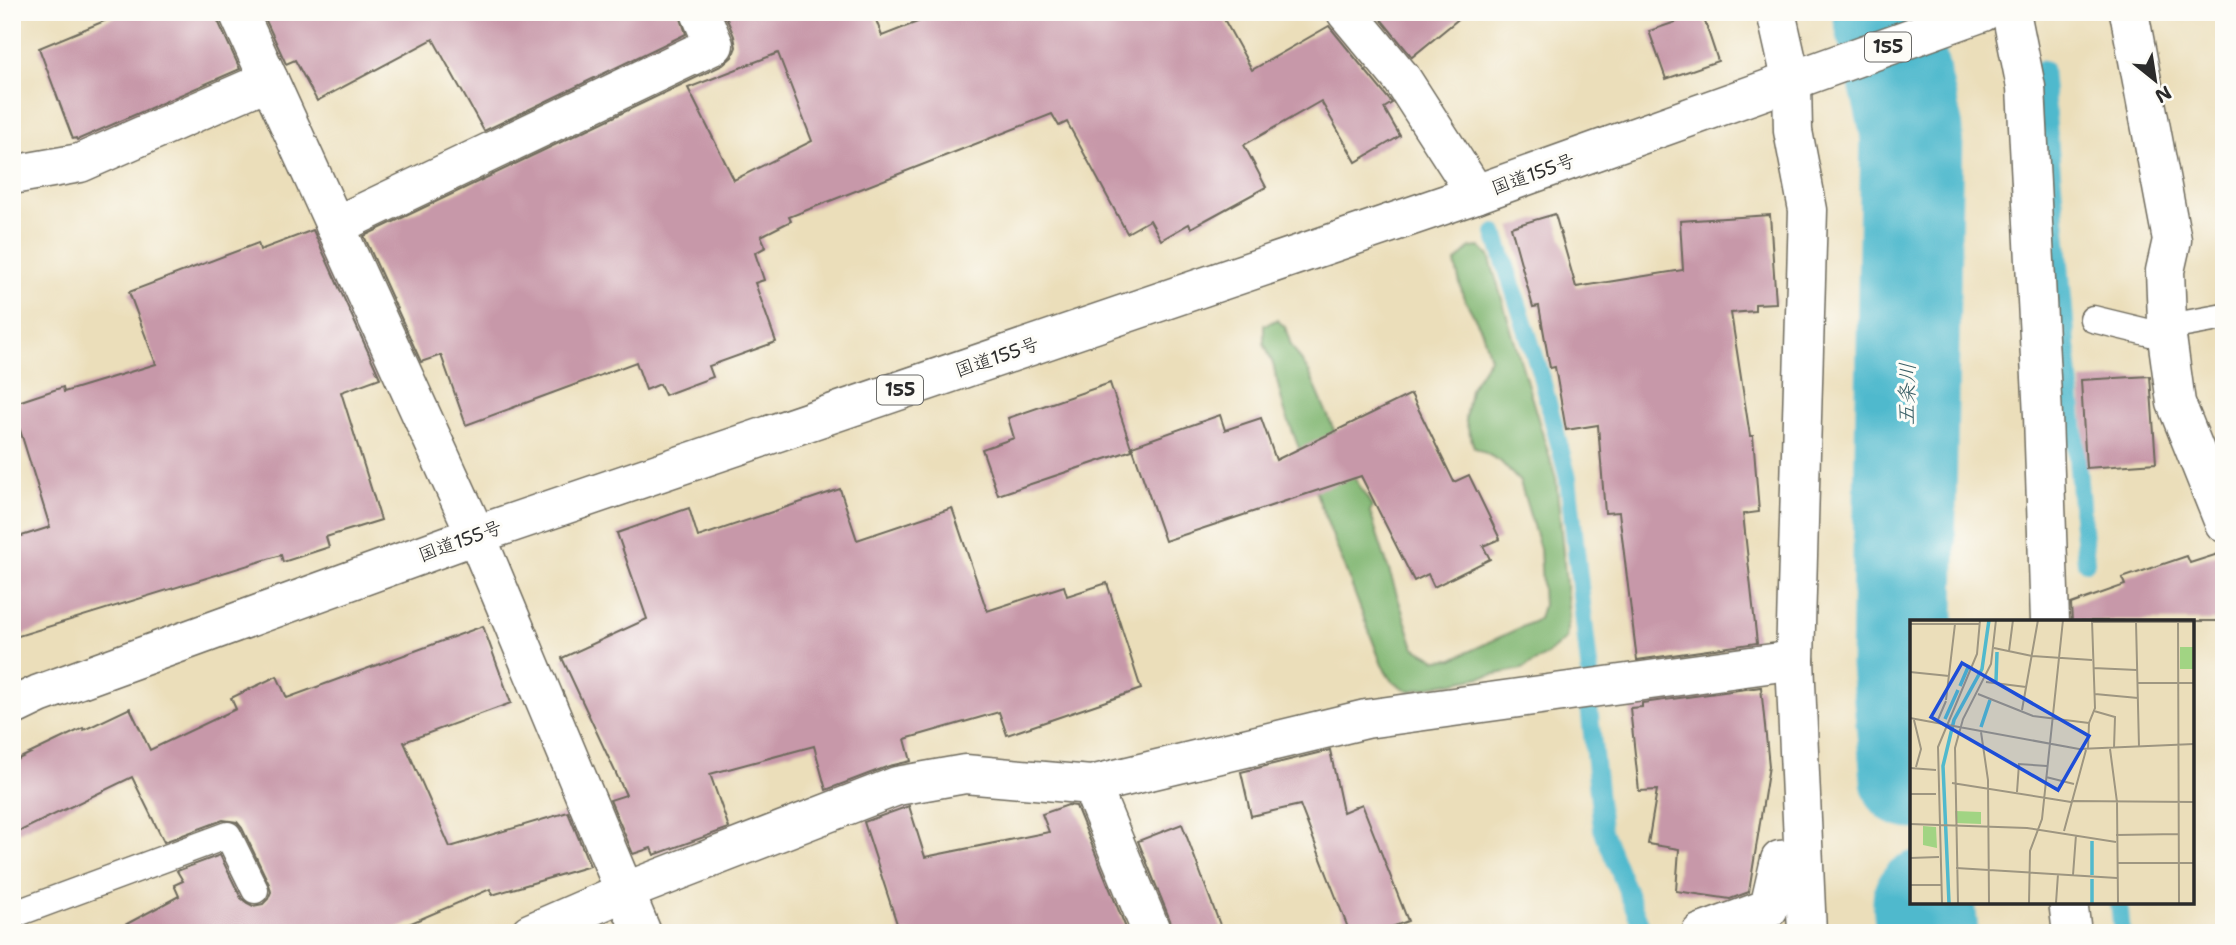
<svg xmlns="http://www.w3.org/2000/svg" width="2236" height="945" font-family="'Shantell Sans','Klee One',sans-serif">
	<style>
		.forest { fill: #80b671; stroke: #56704e; stroke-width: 2 }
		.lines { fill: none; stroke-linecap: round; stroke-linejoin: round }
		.stream { stroke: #50b9cd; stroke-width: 18 }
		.river { stroke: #50b9cd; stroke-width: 103 }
		.building { fill: #c798a9; fill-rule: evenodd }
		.service-casing { stroke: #6e6a5d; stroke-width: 29 }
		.minor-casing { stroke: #6e6a5d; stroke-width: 41 }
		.trunk-casing { stroke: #6e6a5d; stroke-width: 41 }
		.service { stroke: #fff; stroke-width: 26 }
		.minor { stroke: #fff; stroke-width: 38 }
		.trunk { stroke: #fff; stroke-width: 38 }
		.labels { text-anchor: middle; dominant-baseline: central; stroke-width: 6; stroke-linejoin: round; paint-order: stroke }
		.shield { fill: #fdfcf7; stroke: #6a6a68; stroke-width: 2 }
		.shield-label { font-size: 18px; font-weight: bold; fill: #2b2b2b }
		.street-label { font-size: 19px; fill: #2b2b2b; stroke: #fdfcf7 }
		.water-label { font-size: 21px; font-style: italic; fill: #385d64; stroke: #fdfcf7 }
		.inset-river { fill: none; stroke: #50b9cd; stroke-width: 3.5 }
		.inset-road { fill: none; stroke: #9e9681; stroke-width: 2 }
		.view { fill: #1d4ed8; fill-opacity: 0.15; stroke: #1d4ed8; stroke-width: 3.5 }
		.inset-edge { fill: none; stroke: #2b2b2b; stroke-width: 3.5 }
	</style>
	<rect width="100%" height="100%" fill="#fdfcf7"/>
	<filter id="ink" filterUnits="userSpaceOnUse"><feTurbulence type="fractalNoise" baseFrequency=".0143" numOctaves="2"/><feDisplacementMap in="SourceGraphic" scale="14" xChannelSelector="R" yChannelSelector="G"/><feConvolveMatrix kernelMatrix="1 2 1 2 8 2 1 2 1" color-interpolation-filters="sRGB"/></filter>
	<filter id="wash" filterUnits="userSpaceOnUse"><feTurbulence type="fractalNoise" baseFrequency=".00686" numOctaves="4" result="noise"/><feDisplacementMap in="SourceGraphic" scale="28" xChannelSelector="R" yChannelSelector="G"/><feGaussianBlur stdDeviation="1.57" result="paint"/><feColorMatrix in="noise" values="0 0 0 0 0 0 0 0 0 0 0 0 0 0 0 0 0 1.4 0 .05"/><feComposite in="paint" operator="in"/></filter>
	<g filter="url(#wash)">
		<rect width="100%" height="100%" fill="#ebdeba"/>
		<polygon class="forest" points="1480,247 1489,256 1556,479 1569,616 1566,639 1547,655 1522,669 1409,691 1393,682 1382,665 1284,409 1273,364 1264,343 1264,325 1277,320 1285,327 1291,345 1310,374 1354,477 1372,506 1370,512 1414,647 1437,660 1453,659 1539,619 1543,605 1540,549 1520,482 1500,461 1474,447 1465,419 1470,389 1490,358 1482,331 1463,296 1455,263 1470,248"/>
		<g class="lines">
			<g class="stream">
				<polyline points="2043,69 2086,562"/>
				<polyline points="1495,233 1540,372 1568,478 1590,675"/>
				<polyline points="1589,706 1602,829 1644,933"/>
				<polyline points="2119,901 2122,933"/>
			</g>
			<g class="river">
				<polyline points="1884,12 1912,131 1902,664 1912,778"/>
				<polyline points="1924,901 1927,933"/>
			</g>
		</g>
		<g id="blocks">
			<g class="building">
				<polygon points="126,12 217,12 218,21 240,69 77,140 76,138 73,139 39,48"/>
				<polygon points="262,12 679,12 686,34 484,131 433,39 317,101 295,60 286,64"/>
				<path d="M724 12H873L882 36 943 12H1220L1252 70 1329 26 1392 103 1384 108 1400 136 1356 162 1321 101 1244 145 1266 187 1191 228 1189 224 1161 240 1150 220 1127 233 1067 122 1059 126 1052 114 789 217 791 221 761 236 766 247 755 253 764 280 755 283 776 342 709 366 713 377 665 395 660 384 646 390 636 362 466 425 441 355 421 362 364 236 723 65 732 57 736 47 734 36ZM778 53 812 141 734 180 688 88Z"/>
				<polygon points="1375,12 1467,12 1412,57"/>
				<polygon points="1702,13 1718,61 1666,79 1649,31"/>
				<polygon points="1555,214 1576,287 1683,270 1680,221 1770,215 1776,303 1755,304 1755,311 1731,313 1750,436 1753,436 1759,512 1743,514 1757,643 1637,660 1619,512 1605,513 1598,425 1566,430 1555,367 1550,368 1539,306 1533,307 1511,227"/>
				<polygon points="313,230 380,378 341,392 381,520 326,537 329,547 283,562 281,555 12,638 12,539 50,527 12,404 63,387 64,392 156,364 129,292 258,243 260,250"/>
				<polygon points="2150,376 2156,463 2086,468 2081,380"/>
				<polygon points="1110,383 1132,450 998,495 982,449 1014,438 1008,418"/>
				<polygon points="1411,394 1454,482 1469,475 1500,539 1483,546 1490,559 1434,587 1428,574 1414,581 1361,476 1165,541 1132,446 1220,415 1225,430 1261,418 1276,460"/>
				<polygon points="840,489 857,540 952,508 987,611 1064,586 1067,596 1107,583 1141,689 1007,735 999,712 905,739 911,761 889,766 826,790 814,746 710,774 729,828 654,855 651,848 633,854 610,800 626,795 562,658 647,619 617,533 689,508 698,537"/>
				<polygon points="2224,552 2224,621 2072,621 2071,604 2125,585 2122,578 2187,556 2190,563"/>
				<polygon points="483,626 511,703 404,742 450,847 568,812 590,866 492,895 490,889 388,933 110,933 179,896 174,885 183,881 177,871 220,855 241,898 247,903 253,906 263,904 268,899 271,892 269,884 242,828 237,822 223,820 164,842 132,777 12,835 12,762 83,728 84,730 130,708 150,750 236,709 231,698 277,676 287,698"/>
				<polygon points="1761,687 1769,766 1749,892 1730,899 1676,891 1679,849 1648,844 1657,790 1639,791 1630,708 1642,707 1642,703"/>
				<polygon points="1330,750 1343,812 1362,804 1408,921 1376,933 1350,933 1300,805 1251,816 1241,772"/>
				<polygon points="1068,805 1076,806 1128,933 900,933 864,822 909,806 925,857 1049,832 1042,814"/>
				<polygon points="1182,824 1223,933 1173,933 1172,925 1138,841"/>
			</g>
		</g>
	</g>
	<g filter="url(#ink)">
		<use href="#blocks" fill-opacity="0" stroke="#6e6a5d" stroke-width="2"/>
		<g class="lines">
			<defs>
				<g id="service">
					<polyline points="2093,319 2167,337"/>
					<polyline points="2167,320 2180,325 2224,317"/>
					<polyline points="12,915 228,835 255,890"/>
				</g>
				<g id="minor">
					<polyline points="238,12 476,535 642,933"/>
					<polyline points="1346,12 1402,79 1476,194"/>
					<polyline points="1776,12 1792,83 1793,131 1808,210 1795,660 1807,933"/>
					<polyline points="2011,12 2026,87 2043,416 2050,621"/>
					<polyline points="2129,12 2172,240 2165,271 2167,320"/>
					<polyline points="12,175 80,163 269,80"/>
					<polyline points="335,226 714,45 700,12"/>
					<polyline points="2167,337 2176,403 2224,523"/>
					<polyline points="1091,785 1152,933"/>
					<polyline points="2068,901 2072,933"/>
					<polyline points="530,933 624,892 897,786 965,774 1091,785 1366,719 1795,660"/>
					<polyline points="1701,933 1769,908 1780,860 1803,858"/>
				</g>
				<polyline id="trunk" points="12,707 39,694 476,535 1476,194 1983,12"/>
			</defs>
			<use href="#service" class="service-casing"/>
			<use href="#minor" class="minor-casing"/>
			<use href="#trunk" class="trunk-casing"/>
			<use href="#service" class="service"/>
			<use href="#minor" class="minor"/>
			<use href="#trunk" class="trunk"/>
		</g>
	</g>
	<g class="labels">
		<g class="shield">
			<rect x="1865" y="32.5" width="46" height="29" rx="5"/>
			<rect x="877" y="375.5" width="46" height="29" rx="5"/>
		</g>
		<g class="shield-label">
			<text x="1888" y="47">155</text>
			<text x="900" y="390">155</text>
		</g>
		<g class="street-label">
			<text transform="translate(1533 174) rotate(-20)">国道155号</text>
			<text transform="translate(997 357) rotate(-19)">国道155号</text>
			<text transform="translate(460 541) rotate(-20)">国道155号</text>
		</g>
		<g class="water-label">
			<text transform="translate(1907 394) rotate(-89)">五条川</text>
		</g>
	</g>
	<g transform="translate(1910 620)">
		<rect width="284" height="284" fill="#ebdeba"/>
		<path d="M270 27H283V49H270ZM45 191 71 192V204L46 203ZM13 206 26 207 27 228 13 225Z" fill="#a1d483"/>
		<path class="inset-river" d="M86 61 87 32M50 66 59 45M35 99 48 70M71 107 80 80M182 221V255M182 259V283M39 283 33 146 44 100 72 49 79 0"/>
		<path class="inset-road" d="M268 0 269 283M182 2H284M226 2 229 127M0 4H70M84 28 122 36M99 31 103 0M122 36 182 40M183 48 227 50M0 52 39 56M76 62 116 67M228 63H284M68 74 123 96 179 103M185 74 228 78M36 80 45 4M112 90 128 0M184 91 205 97 204 128M0 98 169 129 284 124M4 100 11 129 6 147M27 102 36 81M71 112 78 160 79 283M178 129 179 103 185 88 182 0M200 129 207 182 208 283M0 148 26 150M136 157 164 164M42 163 161 182M107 172 109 144 137 146M0 174H26M161 181 284 182M0 204 117 208 206 222M154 211 176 130M206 215 269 214M0 238 29 237M207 243H284M46 248 207 258M163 255 166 215M0 265H31M32 283 28 127 67 34 70 0M48 283 45 128 53 99 81 44 86 0M119 283 120 231 132 199 153 0M146 283 148 254"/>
		<path class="view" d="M52 43 179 116 148 170 21 97Z"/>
		<rect width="284" height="284" class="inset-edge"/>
	</g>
	<rect width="2236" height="945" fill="none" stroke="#fdfcf7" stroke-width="42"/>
	<g transform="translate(2155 80) rotate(150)" stroke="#fdfcf7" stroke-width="5" paint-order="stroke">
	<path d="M0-5L12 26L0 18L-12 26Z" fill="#2b2b2b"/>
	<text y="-10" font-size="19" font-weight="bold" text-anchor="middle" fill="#2b2b2b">N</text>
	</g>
</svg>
